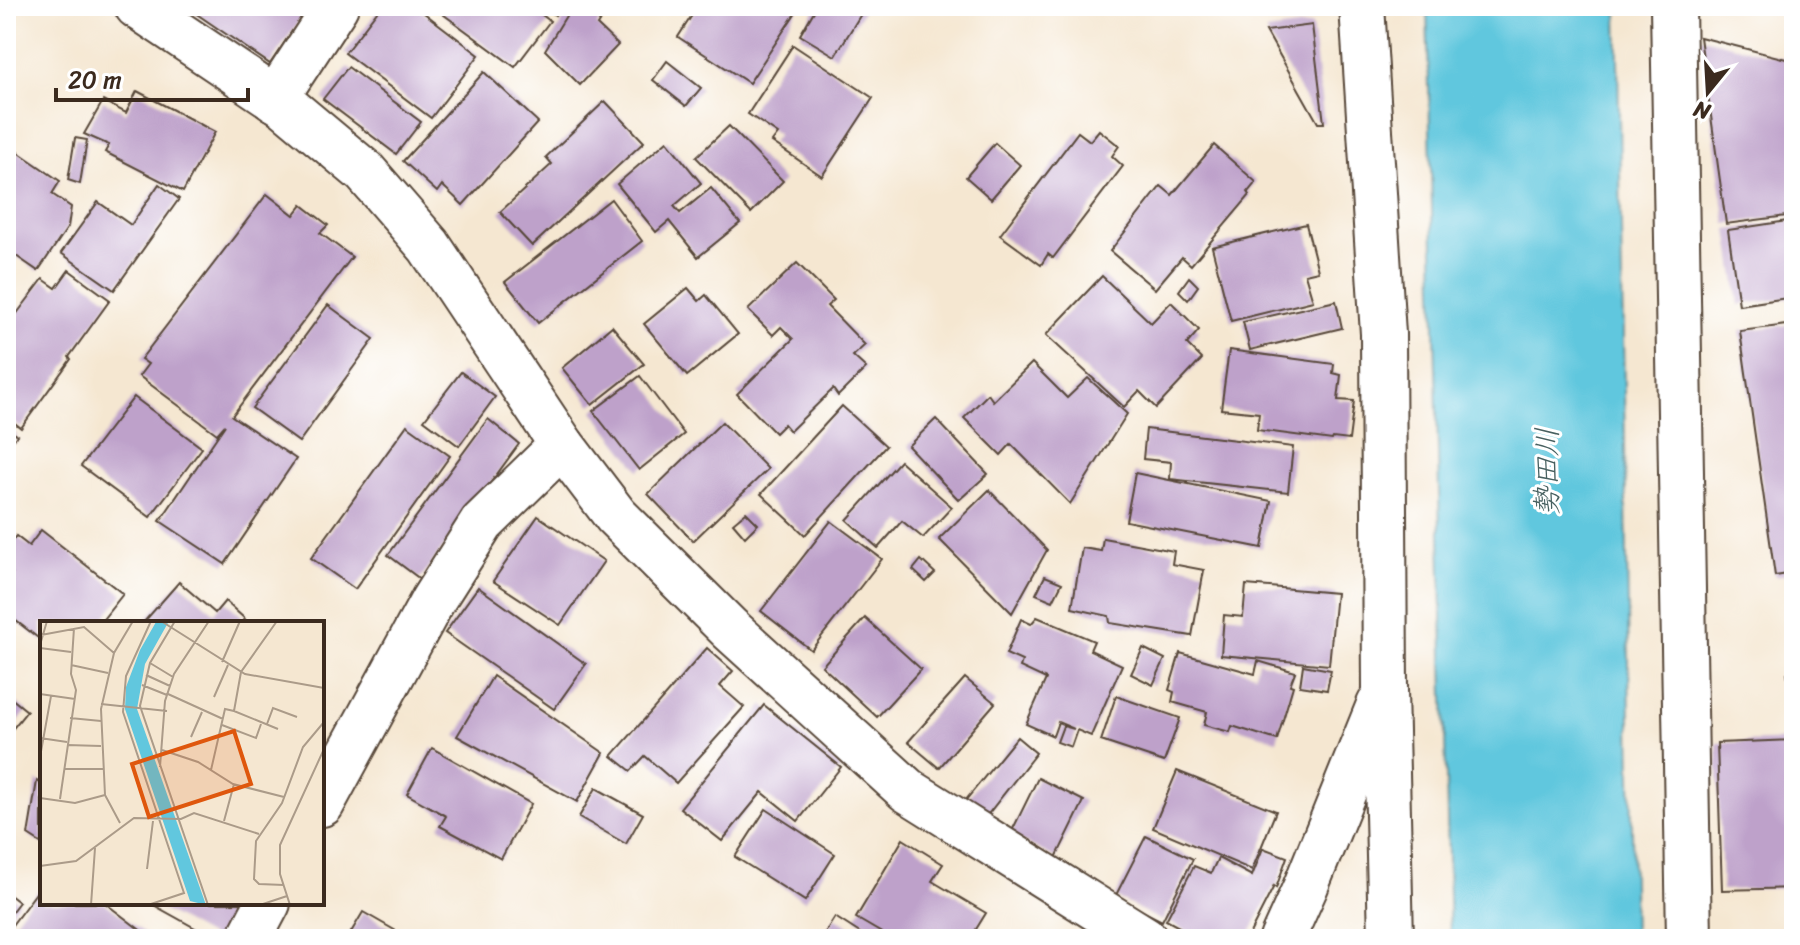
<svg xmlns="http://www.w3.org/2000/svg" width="1800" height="945" font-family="Sriracha,'Klee One',sans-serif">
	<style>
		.water { fill: #61c7de; stroke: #4e787e; stroke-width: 2 }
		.building { fill: #bea1ca }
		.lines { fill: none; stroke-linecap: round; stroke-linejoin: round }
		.street-casing { stroke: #574639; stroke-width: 48 }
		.street { stroke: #fff; stroke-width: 44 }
		.labels { text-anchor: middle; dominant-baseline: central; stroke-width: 6; stroke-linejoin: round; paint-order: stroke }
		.water-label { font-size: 30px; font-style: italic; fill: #486161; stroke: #fff }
		.inset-road { fill: none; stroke: #ab9b89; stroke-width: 2 }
		.view { fill: #df570d; fill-opacity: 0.15; stroke: #df570d; stroke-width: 4 }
		.inset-edge { fill: none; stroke: #3b2a1e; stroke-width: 4 }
	</style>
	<rect width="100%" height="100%" fill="#fff"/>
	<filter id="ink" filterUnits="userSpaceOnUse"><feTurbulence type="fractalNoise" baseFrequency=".0125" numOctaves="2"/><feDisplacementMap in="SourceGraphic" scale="16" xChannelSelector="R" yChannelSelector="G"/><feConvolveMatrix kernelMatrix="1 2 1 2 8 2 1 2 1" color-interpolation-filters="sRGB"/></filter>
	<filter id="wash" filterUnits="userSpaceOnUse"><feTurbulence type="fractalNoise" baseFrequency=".006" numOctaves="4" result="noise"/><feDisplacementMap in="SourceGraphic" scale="32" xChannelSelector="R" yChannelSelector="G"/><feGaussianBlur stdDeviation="1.8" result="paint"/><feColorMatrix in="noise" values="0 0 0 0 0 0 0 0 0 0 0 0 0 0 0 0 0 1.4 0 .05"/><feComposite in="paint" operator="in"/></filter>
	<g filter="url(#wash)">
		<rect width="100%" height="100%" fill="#f5e7d1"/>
		<polygon class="water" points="1427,6 1617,6 1634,939 1450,939"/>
		<g id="blocks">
			<g class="building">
				<polygon points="185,6 309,6 270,64"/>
				<polygon points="381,6 415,6 479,55 431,118 345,53"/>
				<polygon points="432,6 530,6 550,21 515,67"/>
				<polygon points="543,6 561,6 555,15"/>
				<polygon points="572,6 609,6 597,25 618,45 580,85 545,50"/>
				<polygon points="698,6 800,6 749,83 678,37"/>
				<polygon points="817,6 866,6 835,56 800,35"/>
				<polygon points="1312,25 1324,123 1318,123 1266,31"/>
				<polygon points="1700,37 1794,61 1794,215 1726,224"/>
				<polygon points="793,45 873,98 822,176 772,142 778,134 748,114"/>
				<polygon points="667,61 701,88 686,106 653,80"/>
				<polygon points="348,67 421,122 396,154 323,99"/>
				<polygon points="484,72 538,122 463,205 442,185 437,192 403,161"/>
				<polygon points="137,91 215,132 183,192 105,152 109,145 84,134 103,101 126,113"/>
				<polygon points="605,101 644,142 532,246 500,212 552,164 546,157"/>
				<polygon points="729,126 783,181 751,213 696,157"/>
				<polygon points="1099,130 1119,146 1112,156 1123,166 1053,258 1048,254 1041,265 1000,235 1078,132 1090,141"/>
				<polygon points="75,138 87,140 80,184 68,180"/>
				<polygon points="667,141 701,183 674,206 680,213 711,188 740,223 698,257 669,221 656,232 617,184"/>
				<polygon points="995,143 1020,165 991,199 966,177"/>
				<polygon points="1214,145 1256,182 1248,192 1250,195 1191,265 1182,257 1155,289 1110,251 1161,186 1172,195"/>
				<polygon points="18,152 60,181 52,194 71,207 68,227 38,271 6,249 6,169"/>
				<polygon points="159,184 179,199 114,290 61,253 98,202 131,225"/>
				<polygon points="267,194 294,215 302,205 328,225 320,233 352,257 232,416 296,459 225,564 160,521 225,425 217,434 139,376 148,364 141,359"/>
				<polygon points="611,199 642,241 538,323 505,282"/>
				<polygon points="1794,220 1794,297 1739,305 1728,230"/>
				<polygon points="1306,224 1318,271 1305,274 1313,301 1231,321 1212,247"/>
				<polygon points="797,263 834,300 827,306 865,345 853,356 866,368 838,396 833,389 790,431 784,424 775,433 737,394 793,339 781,327 773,335 748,310"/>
				<polygon points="69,270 110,300 69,357 71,359 21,428 6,416 6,328 43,279 56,288"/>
				<polygon points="1102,276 1151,323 1171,302 1199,330 1187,344 1202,359 1156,408 1139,391 1124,407 1046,335"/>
				<polygon points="1189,277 1198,286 1188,300 1179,291"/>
				<polygon points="688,288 699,301 706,295 738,334 687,376 644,324"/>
				<polygon points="1336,301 1342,328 1250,350 1243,322"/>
				<polygon points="328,305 374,339 299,442 252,408"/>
				<polygon points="1794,324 1794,573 1775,576 1740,331"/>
				<polygon points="612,326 644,364 592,405 562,368"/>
				<polygon points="1229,350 1334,364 1333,373 1341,375 1338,400 1354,401 1349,440 1333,438 1332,440 1257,430 1259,413 1221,409"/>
				<polygon points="1032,363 1067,398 1088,378 1127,414 1070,504 1011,444 1001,455 964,418 988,394 993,401"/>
				<polygon points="461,372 495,397 459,446 424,420"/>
				<polygon points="640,376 684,434 639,470 593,411"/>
				<polygon points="134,397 202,448 150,517 81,466"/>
				<polygon points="842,406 886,446 805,535 761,494"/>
				<polygon points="488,419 519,444 420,579 388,555"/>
				<polygon points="936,419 988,474 959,500 908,446"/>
				<polygon points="722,422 768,469 693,541 648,494"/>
				<polygon points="407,425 450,456 355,589 311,558"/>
				<polygon points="6,428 17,435 6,451"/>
				<polygon points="1146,429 1293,447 1288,492 1170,479 1171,462 1143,459"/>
				<polygon points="900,461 952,507 923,538 902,521 878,548 847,520"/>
				<polygon points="1135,473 1271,501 1262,548 1126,521"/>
				<polygon points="989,490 1047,550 1012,613 939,539"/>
				<polygon points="746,512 758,524 745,537 733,523"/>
				<polygon points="538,516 604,561 560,625 493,581"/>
				<polygon points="831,521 882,559 811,650 761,611"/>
				<polygon points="41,530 123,594 100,623 42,623 42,641 6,613 6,581 12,573 6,569 6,549 16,536 29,546"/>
				<polygon points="1103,538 1174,551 1172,564 1204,570 1192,636 1110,623 1109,616 1072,608 1082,548 1101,551"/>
				<polygon points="921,560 935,573 926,582 913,570"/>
				<polygon points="1045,576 1062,583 1053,601 1036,594"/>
				<polygon points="179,582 215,613 225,601 245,619 242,623 143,623"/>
				<polygon points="1246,585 1336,593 1329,665 1221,655 1224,615 1243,617"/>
				<polygon points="478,587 586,664 554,709 445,633"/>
				<polygon points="1037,617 1094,641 1090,650 1122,665 1091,736 1077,730 1071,747 1057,742 1063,726 1074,729 1058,722 1053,736 1026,724 1046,679 1020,667 1022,661 1006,654 1021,619 1031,624"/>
				<polygon points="865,618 921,669 877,717 822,666"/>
				<polygon points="707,648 733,671 720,686 744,707 676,783 645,756 631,771 612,756"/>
				<polygon points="1143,648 1165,659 1153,685 1131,674"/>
				<polygon points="1180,653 1255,674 1258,661 1295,672 1290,685 1293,686 1277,740 1232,726 1230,732 1204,725 1207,712 1172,702 1174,692 1169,690"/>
				<polygon points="1303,665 1331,670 1327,690 1300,686"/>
				<polygon points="1794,672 1794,705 1792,705 1787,673"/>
				<polygon points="493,676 604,753 577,802 457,736"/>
				<polygon points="965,678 995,703 939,768 908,742"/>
				<polygon points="6,694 27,711 6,737"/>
				<polygon points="1116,696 1180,718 1164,762 1101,741"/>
				<polygon points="764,705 841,767 798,821 762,792 722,841 680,808"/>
				<polygon points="1017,737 1036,753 985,818 965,801"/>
				<polygon points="1794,740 1794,888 1722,890 1717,743"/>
				<polygon points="432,748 531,804 501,859 440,826 446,816 407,794"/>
				<polygon points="1177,771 1276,811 1252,870 1153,828"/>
				<polygon points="1038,778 1084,801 1056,858 1010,835"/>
				<polygon points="37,781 42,784 42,844 28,835"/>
				<polygon points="596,788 643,814 626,844 579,817"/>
				<polygon points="766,809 835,854 805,901 735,857"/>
				<polygon points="1146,836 1193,859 1162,921 1115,897"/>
				<polygon points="903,839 943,864 932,881 986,913 970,939 892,939 856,918"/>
				<polygon points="1263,848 1287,857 1276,888 1274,886 1247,939 1191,939 1194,935 1166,920 1194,866 1211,873 1218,858 1252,876"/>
				<polygon points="42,885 42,903 105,903 152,939 6,939 6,933"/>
				<polygon points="6,892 19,902 6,919"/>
				<polygon points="150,903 248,903 227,939 215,939"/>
				<polygon points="363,912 410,939 347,939"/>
				<polygon points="835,917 869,939 821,939"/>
			</g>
		</g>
	</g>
	<g filter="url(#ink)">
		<use href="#blocks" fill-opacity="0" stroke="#574639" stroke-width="2"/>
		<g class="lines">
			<defs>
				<g id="street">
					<polyline points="137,6 286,106 365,172 429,246 562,445 616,516 730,629 907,790 1145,939"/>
					<polyline points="1362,6 1383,334 1385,690 1391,939"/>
					<polyline points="1673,6 1689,939"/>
					<polyline points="275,99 336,6"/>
					<polyline points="322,804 433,600 482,523 562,445"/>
					<polyline points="249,939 268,903"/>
					<polyline points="1282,939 1305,888 1379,705"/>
				</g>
			</defs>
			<use href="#street" class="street-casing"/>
			<use href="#street" class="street"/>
		</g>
	</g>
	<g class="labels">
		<g class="water-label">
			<text transform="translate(1547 472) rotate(-90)">勢田川</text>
		</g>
	</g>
	<g transform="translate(40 621)">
		<rect width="284" height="284" fill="#f5e7d1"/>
		<path d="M129 0 105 43 97 88 166 284 150 280 85 88 86 66 100 29 116 1Z" fill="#61c7de"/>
		<path class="inset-road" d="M121 0 205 53 284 67M135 0 110 42 100 85 168 284M1 14 44 6 74 32M0 24 7 0M0 27 31 31M182 41 200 0M110 42 133 56M31 44 68 52M106 54 130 65M102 64 127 74M0 73 35 78M128 73 183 98M174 76 188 44M61 83 127 90M194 90 238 108M30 97 61 100M227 103 233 87 257 96M182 104 216 117 221 103M151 116 162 91M0 117 27 121M27 124 61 125M122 129 158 141 193 163 244 176M0 136 11 75M120 146 125 80 134 53 169 0M24 148H63M171 149 185 88 194 90 201 51 237 0M0 177 35 182 65 174M20 178 36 69 31 53 34 7M184 200 194 163M80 202 65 174 61 88 74 32 93 0M0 245 36 240 94 197 141 198 154 192 219 213M107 248 113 200M244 264 219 263 214 258 216 220 242 182 263 126 284 101M51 284 55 227M63 284 96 283M108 284 144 272 83 91 86 55 111 0M220 284 247 275M250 284 240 253V224L284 128"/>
		<path class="view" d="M194 110 211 163 109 196 92 143Z"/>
		<rect width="284" height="284" class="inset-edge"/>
	</g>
	<rect width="1800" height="945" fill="none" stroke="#fff" stroke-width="32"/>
	<g transform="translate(1708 92) rotate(198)" stroke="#ffffff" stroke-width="6" paint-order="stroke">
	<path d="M0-6L14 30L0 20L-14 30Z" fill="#3b2a1e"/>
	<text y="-12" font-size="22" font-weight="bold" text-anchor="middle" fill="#3b2a1e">N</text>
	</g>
	<path d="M56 88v12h192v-12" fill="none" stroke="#3b2a1e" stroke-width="4"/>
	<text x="68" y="88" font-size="24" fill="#3b2a1e" stroke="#ffffff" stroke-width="6" paint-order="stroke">20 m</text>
</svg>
